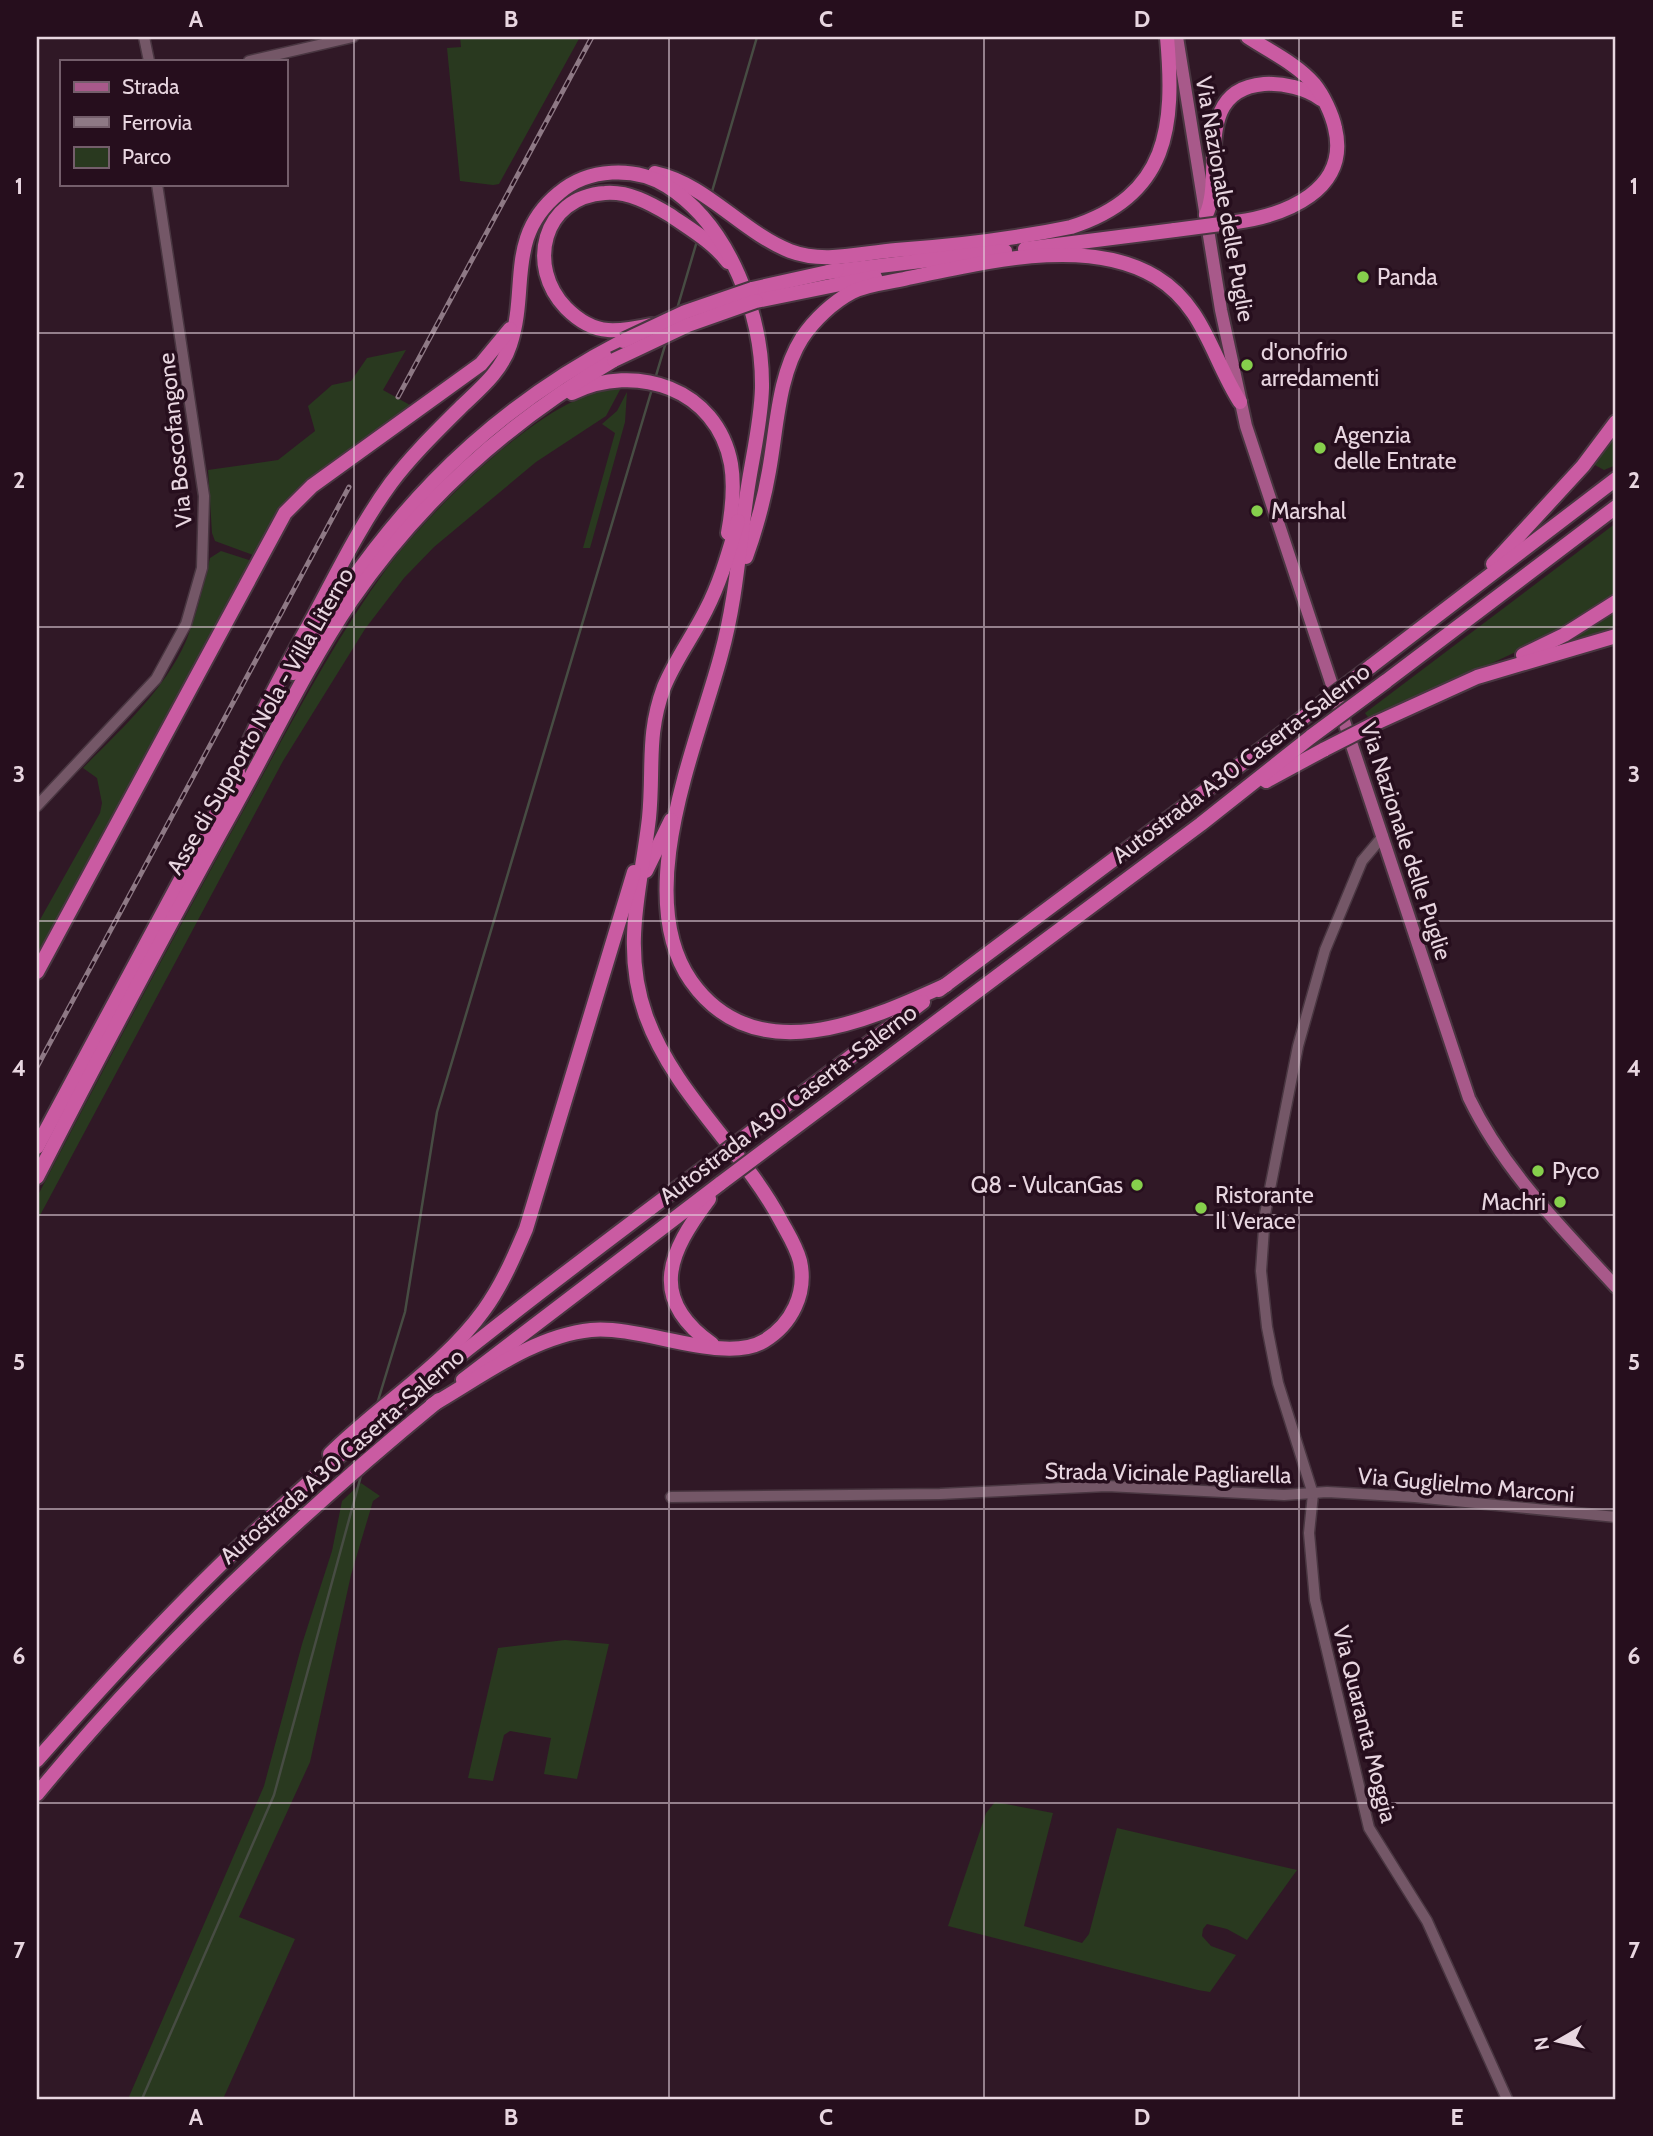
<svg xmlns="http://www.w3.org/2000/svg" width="1653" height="2136" font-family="Cabin,sans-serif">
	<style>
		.green { fill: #29391f }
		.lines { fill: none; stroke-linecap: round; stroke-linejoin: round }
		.stream { stroke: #474c43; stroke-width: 2.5 }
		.minor-casing { stroke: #493641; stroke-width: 13 }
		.major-casing { stroke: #493641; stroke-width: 16 }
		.highway-casing { stroke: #493641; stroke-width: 18 }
		.minor { stroke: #745767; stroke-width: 10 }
		.major { stroke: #a8598a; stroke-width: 12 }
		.highway { stroke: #ca5ba2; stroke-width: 14 }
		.rail-casing { stroke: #8e7985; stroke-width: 5 }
		.rail { stroke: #260e1d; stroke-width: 2.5; stroke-dasharray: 8; stroke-linecap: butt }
		.highway-bridge-casing { stroke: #493641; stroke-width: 18; stroke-linecap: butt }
		.highway-bridge { stroke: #ca5ba2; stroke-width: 14 }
		.grid { fill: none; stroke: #e8d6e0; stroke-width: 2; stroke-opacity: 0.55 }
		.poi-dot { fill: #86cf4c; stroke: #260e1d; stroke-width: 2.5 }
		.labels { text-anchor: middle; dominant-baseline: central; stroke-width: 7; stroke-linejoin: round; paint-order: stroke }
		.street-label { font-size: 23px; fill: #e8d6e0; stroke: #260e1d }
		.poi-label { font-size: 23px; fill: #e8d6e0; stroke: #260e1d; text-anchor: start }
		.neatline { fill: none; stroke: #e8d6e0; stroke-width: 2.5 }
		.grid-label { font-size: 23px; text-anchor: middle; font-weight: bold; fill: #e8d6e0 }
	</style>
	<rect width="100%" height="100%" fill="#301826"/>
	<g class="green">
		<polygon points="460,37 580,37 499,184 493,185 460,181 447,48 461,47"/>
		<polygon points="406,350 383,390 410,405 301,485 277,513 253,555 215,541 212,533 208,470 278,460 315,431 308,406 332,385 351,381 367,358"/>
		<path d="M621 388 606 416 536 462 434 547 404 578 365 629 283 761 37 1221V1197C107 1062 178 928 252 795 294 718 335 639 387 568 428 513 551 387 621 388Z"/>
		<polygon points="627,392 625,422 592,541 590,548 583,548 615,433 602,424 617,411"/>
		<polygon points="1616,430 1616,465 1604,470 1593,464"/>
		<polygon points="1616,523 1616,596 1561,631 1370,720 1365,713"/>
		<path d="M221 551 249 560V564L37 956V925L100 813 102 803 97 778 83 768C120 730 164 691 186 641 197 614 203 586 210 558Z"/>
		<polygon points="1616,609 1616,634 1573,642 1573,638"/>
		<polygon points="361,1483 380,1496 373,1501 351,1575 310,1762 239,1917 295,1939 223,2099 128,2099 264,1786 302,1644 332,1551 342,1501"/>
		<polygon points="565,1640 609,1644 577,1779 544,1774 551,1738 510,1731 504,1735 493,1781 468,1778 498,1648"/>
		<polygon points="995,1802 1053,1813 1024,1926 1082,1943 1089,1934 1117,1828 1297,1870 1247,1940 1227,1929 1207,1924 1203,1929 1202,1936 1211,1946 1236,1955 1210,1992 1198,1990 948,1926 986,1813"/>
	</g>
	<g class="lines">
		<g class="stream">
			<polyline points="711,195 757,37"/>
			<polyline points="677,309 697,241"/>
			<polyline points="655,379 666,342"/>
			<polyline points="377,1404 405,1312 437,1112 652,389"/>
			<polyline points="366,1452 369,1438"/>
			<polyline points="142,2099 274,1795 362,1472"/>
		</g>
		<defs>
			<g id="minor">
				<polyline points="144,37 149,61"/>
				<polyline points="249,61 353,37"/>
				<polyline points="37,806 156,679 186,624 202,568 204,496 157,184"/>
				<polyline points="1383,836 1362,861 1325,950 1298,1046 1265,1214 1261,1271 1267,1327 1278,1383 1313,1494 1309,1533 1315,1600 1369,1828 1427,1921 1507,2099"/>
				<polyline points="671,1497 940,1494 1107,1486 1284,1495 1327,1492 1415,1497 1616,1517"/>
			</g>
			<path id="major" d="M1177 37 1221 310 1246 426 1469 1098C1504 1171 1562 1228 1616 1287"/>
			<g id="highway">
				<path d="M655 173C706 184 742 232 790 251 824 264 860 253 896 250 954 246 1013 239 1071 227 1169 196 1175 126 1167 37"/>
				<path d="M1206 215C1225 175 1191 90 1264 84 1283 83 1306 88 1321 99"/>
				<path d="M1236 222C1286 215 1350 190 1335 128 1332 114 1323 95 1314 84 1297 64 1269 51 1248 37"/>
				<polyline points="1025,249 1175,230"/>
				<polyline points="829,272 1005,251"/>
				<polyline points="752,289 837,270"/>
				<polyline points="756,301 875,277"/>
				<path d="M651 325C637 328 622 331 608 330 592 329 578 320 566 308 526 267 542 197 605 193 628 191 650 203 670 215 690 229 713 242 728 262"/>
				<path d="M572 393C635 362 717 388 731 464 735 487 732 511 728 533"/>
				<path d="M746 557C756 529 764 500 769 471 777 427 778 376 802 338 814 320 833 302 852 292 870 283 889 283 908 278 982 263 1087 235 1156 277 1204 306 1212 358 1240 402"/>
				<polyline points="1493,564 1583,466 1616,422"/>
				<polyline points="1523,655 1564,635 1616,602"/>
				<polyline points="1370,667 1616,479"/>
				<path d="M293 673C375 529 474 418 623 341"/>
				<polyline points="1385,682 1616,507"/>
				<polyline points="1376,723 1477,677 1616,636"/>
				<path d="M233 781C255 723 284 670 314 616 338 571 361 524 391 483 413 454 438 430 463 405 482 387 502 370 510 345 529 289 505 237 559 193 588 168 635 166 667 186 730 226 763 316 762 388 761 423 752 458 747 493 739 548 736 601 721 655 697 745 631 895 691 981 755 1072 867 1021 946 985"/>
				<polyline points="1266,781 1325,749"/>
				<polyline points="646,871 671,820"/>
				<polyline points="37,972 285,513 312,486 481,364 510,329"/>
				<polyline points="939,990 1300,720"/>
				<polyline points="767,1120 923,1002"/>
				<polyline points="781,1138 1201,824 1312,736"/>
				<polyline points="37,1147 238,773"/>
				<path d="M37 1177C101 1053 166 930 234 808 272 740 307 666 351 601 420 501 509 421 614 360"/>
				<path d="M709 1199C669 1252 647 1298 712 1344"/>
				<polyline points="463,1380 721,1183"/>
				<path d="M432 1405C481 1377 533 1336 591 1330 642 1325 724 1365 764 1341 792 1324 807 1293 800 1261 796 1246 788 1234 781 1221 743 1149 674 1094 646 1016 621 946 641 888 649 818 654 769 646 735 664 687 675 660 693 636 706 610 721 581 729 551 738 521"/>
				<path d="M330 1454C379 1405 443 1367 484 1310 502 1285 514 1257 526 1229L634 872"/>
				<path d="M37 1760C108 1680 181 1600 260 1527 394 1402 540 1291 687 1181"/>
				<path d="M37 1794C157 1648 294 1519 439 1400"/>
			</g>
		</defs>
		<use href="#minor" class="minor-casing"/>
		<use href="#major" class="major-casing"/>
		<use href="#highway" class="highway-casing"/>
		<use href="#minor" class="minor"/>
		<use href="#major" class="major"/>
		<use href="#highway" class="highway"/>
		<defs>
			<g id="rail">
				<polyline points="398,397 592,37"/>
				<polyline points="37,1067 349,487"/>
			</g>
		</defs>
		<use href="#rail" class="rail-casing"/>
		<use href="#rail" class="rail"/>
		<defs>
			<g id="highway-bridge">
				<polyline points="1175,230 1236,222"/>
				<polyline points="623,341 685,312 752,289"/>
				<polyline points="614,360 688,325 756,301"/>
				<polyline points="1300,720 1370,667"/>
				<polyline points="1312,736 1385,682"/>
				<polyline points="1325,749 1376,723"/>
				<polyline points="687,1181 767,1120"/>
				<polyline points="721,1183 781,1138"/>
			</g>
		</defs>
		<use href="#highway-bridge" class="highway-bridge-casing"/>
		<use href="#highway-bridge" class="highway-bridge"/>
	</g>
	<path class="grid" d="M354 37V2099M669 37V2099M984 37V2099M1299 37V2099M37 333H1616M37 627H1616M37 921H1616M37 1215H1616M37 1509H1616M37 1803H1616"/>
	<g class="poi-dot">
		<circle cx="1363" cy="277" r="7"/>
		<circle cx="1247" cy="365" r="7"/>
		<circle cx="1320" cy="448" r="7"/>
		<circle cx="1257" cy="511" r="7"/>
		<circle cx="1538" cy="1171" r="7"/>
		<circle cx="1137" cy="1185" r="7"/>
		<circle cx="1560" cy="1202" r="7"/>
		<circle cx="1201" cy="1208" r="7"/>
	</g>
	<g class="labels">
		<g class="street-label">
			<text transform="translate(1225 199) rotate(80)">Via Nazionale delle Puglie</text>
			<text transform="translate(175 440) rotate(-96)">Via Boscofangone</text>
			<text transform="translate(260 721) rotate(-60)">Asse di Supporto Nola - Villa Literno</text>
			<text transform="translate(1241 763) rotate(-37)">Autostrada A30 Caserta-Salerno</text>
			<text transform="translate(1406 841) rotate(72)">Via Nazionale delle Puglie</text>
			<text transform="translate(788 1104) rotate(-37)">Autostrada A30 Caserta-Salerno</text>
			<text transform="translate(342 1456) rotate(-41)">Autostrada A30 Caserta-Salerno</text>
			<text transform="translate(1168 1473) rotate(1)">Strada Vicinale Pagliarella</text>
			<text transform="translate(1466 1485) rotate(5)">Via Guglielmo Marconi</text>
			<text transform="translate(1365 1724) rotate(76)">Via Quaranta Moggia</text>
		</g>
		<g class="poi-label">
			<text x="1377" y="277">Panda</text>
			<text x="1261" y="352">d'onofrio<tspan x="1261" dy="26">arredamenti</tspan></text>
			<text x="1334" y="435">Agenzia<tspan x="1334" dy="26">delle Entrate</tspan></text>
			<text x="1271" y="511">Marshal</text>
			<text x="1552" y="1171">Pyco</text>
			<text x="1123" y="1185" text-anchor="end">Q8 - VulcanGas</text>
			<text x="1215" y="1195">Ristorante<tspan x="1215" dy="26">Il Verace</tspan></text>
			<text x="1546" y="1202" text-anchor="end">Machri</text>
		</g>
	</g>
	<rect width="1653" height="2136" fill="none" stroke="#260e1d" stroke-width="77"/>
	<rect x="60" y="60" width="228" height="126" fill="#260e1d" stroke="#745e6b" stroke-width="2"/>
	<rect x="74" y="82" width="35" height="10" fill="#a8598a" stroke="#745e6b" stroke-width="2"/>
	<text x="122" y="94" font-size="21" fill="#e8d6e0">Strada</text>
	<rect x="74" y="117" width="35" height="10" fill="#8e7985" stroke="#745e6b" stroke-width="2"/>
	<text x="122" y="130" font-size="21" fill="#e8d6e0">Ferrovia</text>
	<rect x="74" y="147" width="35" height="21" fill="#29391f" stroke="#745e6b" stroke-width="2"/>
	<text x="122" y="164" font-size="21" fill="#e8d6e0">Parco</text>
	<g transform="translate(1558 2041) rotate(261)" stroke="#260e1d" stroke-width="5" paint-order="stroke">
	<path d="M0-5L12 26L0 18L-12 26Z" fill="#e8d6e0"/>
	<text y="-10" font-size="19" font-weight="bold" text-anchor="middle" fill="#e8d6e0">N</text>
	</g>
	<rect x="38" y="38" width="1576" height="2060" class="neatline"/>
	<g class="grid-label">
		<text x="196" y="27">A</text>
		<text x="511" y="27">B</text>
		<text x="826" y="27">C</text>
		<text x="1142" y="27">D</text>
		<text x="1457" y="27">E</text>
		<text x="19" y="194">1</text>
		<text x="1634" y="194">1</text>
		<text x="19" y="488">2</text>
		<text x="1634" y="488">2</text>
		<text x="19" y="782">3</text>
		<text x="1634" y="782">3</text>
		<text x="19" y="1076">4</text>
		<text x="1634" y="1076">4</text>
		<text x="19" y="1370">5</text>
		<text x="1634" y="1370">5</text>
		<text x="19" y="1664">6</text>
		<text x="1634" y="1664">6</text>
		<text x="19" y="1958">7</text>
		<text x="1634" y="1958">7</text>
		<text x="196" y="2125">A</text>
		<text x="511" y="2125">B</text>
		<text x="826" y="2125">C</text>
		<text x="1142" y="2125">D</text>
		<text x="1457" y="2125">E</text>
	</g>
</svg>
